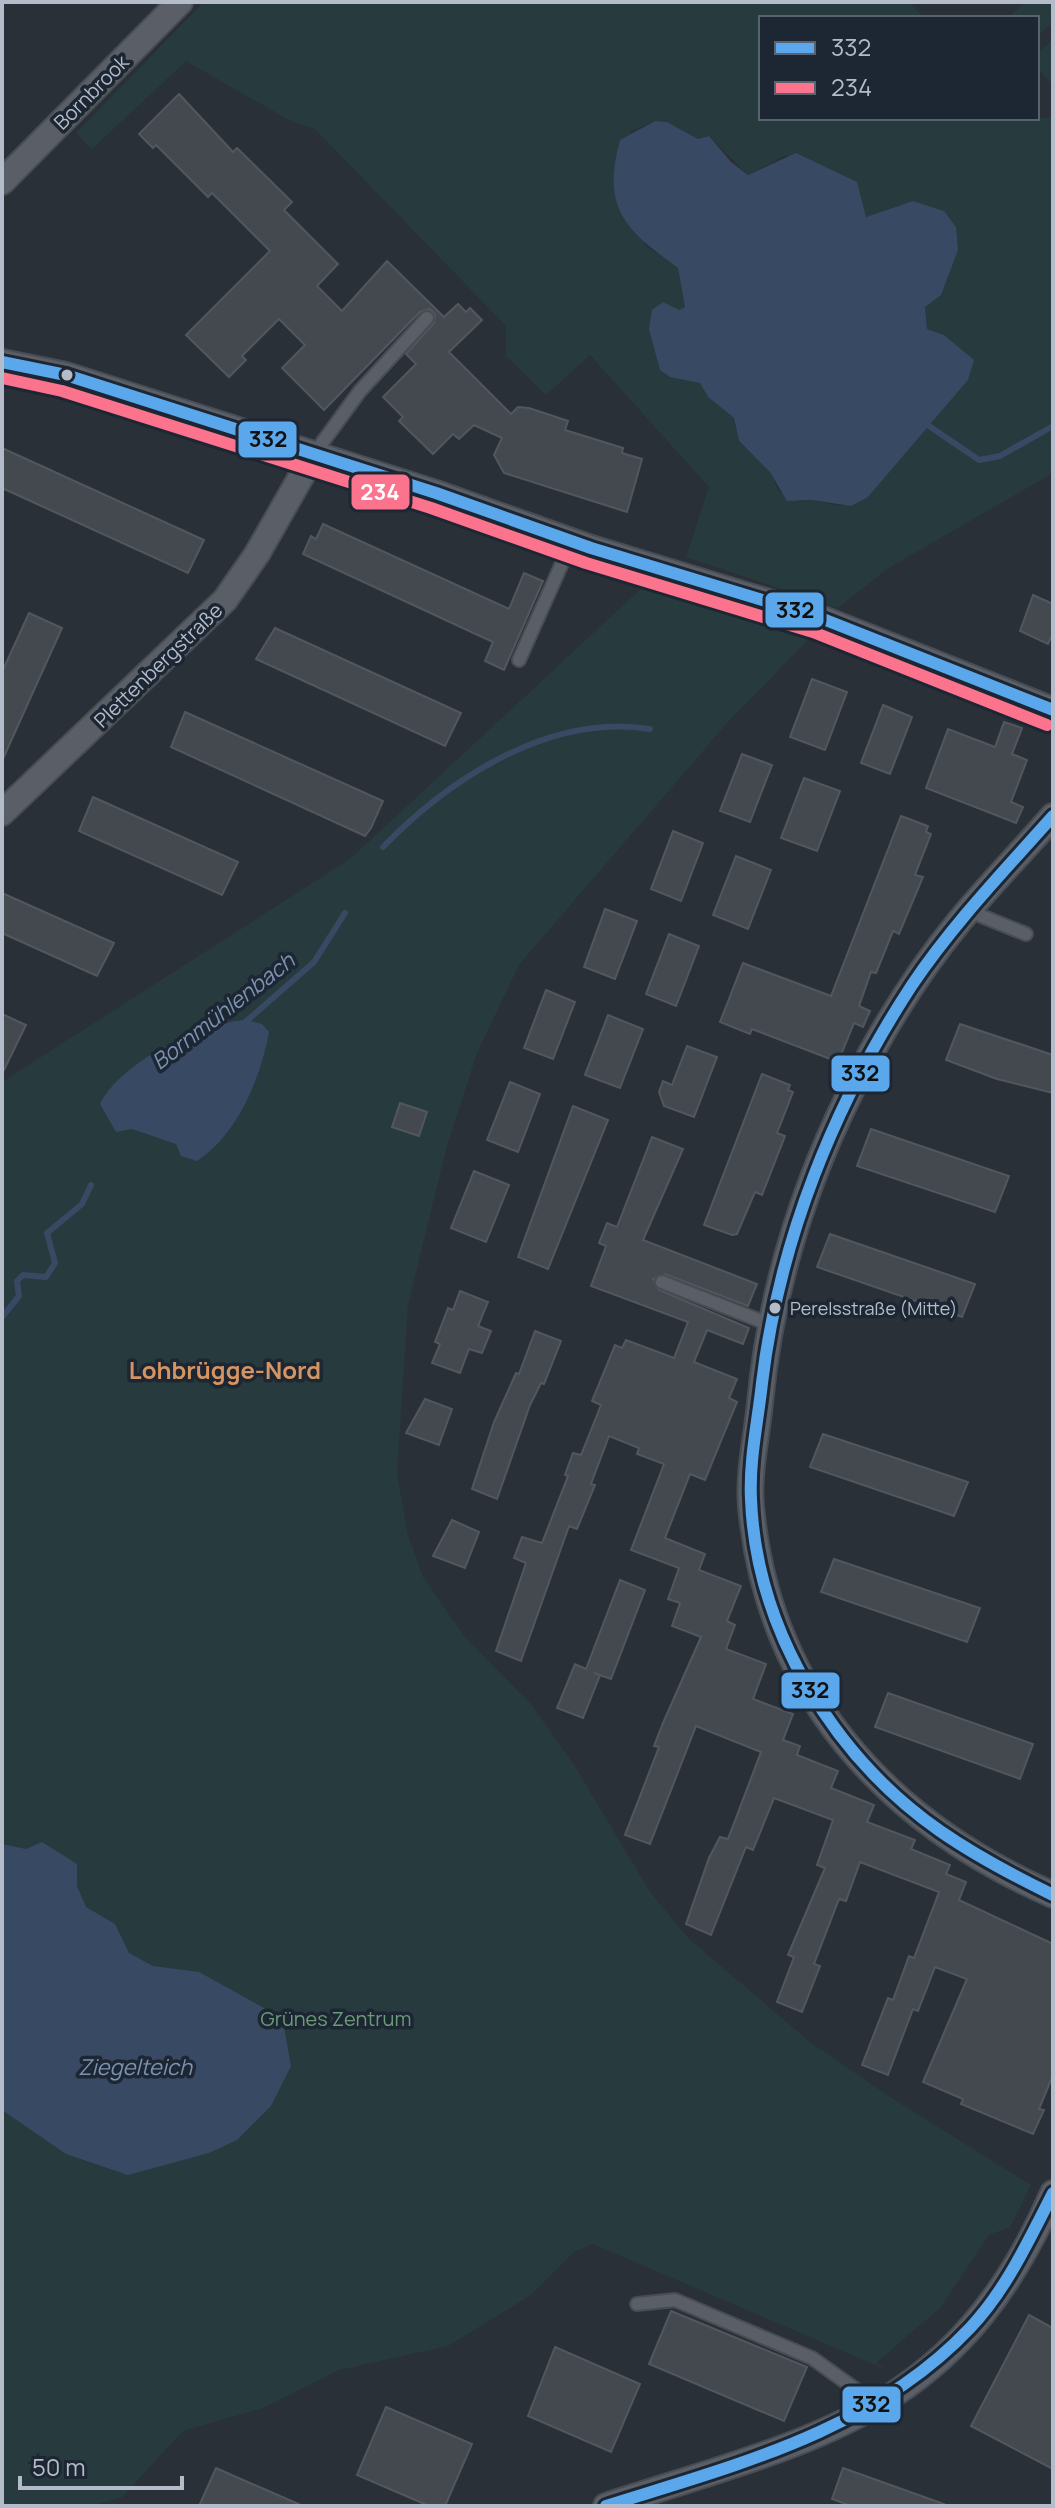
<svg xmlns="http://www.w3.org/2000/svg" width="1055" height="2508" font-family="Manrope,sans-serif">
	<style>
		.green { fill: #273a3e; fill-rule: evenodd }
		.water { fill: #384963 }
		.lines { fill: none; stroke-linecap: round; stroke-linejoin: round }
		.stream { stroke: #384963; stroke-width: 6 }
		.building { fill: #444950; stroke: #52575f; stroke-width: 2 }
		.service-casing { stroke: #484c53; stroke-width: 16 }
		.minor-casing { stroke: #484c53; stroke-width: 28 }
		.service { stroke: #5a5e66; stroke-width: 12 }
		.minor { stroke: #5a5e66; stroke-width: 24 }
		.bus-1-casing { stroke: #1d2633; stroke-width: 18 }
		.bus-2-casing { stroke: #1d2633; stroke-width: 18 }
		.bus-1 { stroke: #5aa8eb; stroke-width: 12 }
		.bus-2 { stroke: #fc738d; stroke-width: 12 }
		.bus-dot { fill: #b4bcc9; stroke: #1d2633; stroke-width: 3 }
		.labels { text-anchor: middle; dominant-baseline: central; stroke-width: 7; stroke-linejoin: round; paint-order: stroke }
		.bus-label { font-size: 18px; fill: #b4bcc9; stroke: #1d2633; text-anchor: start }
		.street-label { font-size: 20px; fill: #b4bcc9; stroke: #1d2633 }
		.park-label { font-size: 20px; fill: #6b9a76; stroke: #1d2633 }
		.water-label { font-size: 22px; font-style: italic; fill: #7c92b1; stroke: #1d2633 }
		.quarter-label { font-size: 24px; font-weight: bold; fill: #d59563; stroke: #1d2633 }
		.line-badge { stroke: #1d2633; stroke-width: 3 }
		.badge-label { font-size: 22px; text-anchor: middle; font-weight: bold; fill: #fff }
		.pale-badge-label { font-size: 22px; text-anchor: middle; font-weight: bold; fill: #111 }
	</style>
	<rect width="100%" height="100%" fill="#2a3038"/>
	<g class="green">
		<path d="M204 2H909L924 18H761V118H1048L1053 114V473L887 569 838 608 686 557 709 487 590 355 546 395 506 356V326L315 129 287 119 186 61 92 149 76 133ZM655 121 667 122 698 139 709 136 748 175 786 155 866 217 913 201 958 250 925 306 927 329 944 335 968 380 868 497 840 506 812 500 800 502 778 491 771 472 739 442 734 418 708 397 700 382 679 311 685 307 678 268 645 245 631 131Z"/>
		<polygon points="1025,2 1053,2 1053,22 1037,37 1037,18 1008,18"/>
		<polygon points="1053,39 1053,83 1052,84 1037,68 1037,54"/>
		<polygon points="644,586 813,635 727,723 519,965 477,1053 447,1146 408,1305 397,1473 408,1535 423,1577 464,1636 531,1704 574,1765 650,1892 689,1939 810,2042 890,2097 1031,2185 1010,2227 989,2235 941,2307 876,2363 889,2371 593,2244 574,2252 531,2295 448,2346 339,2370 263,2408 183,2431 122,2497 91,2506 2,2506 2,1082 350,859"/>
	</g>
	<g class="water">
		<path d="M655 121 667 122 698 139 709 136 731 162 748 175 796 153 857 182 866 217 913 201 944 211 956 227 958 250 941 295 925 307 927 329 944 335 974 360 968 380 868 497 851 506 812 500 787 501 770 472 739 441 734 418 708 397 700 383 670 377 660 370 649 329 652 310 663 302 679 310 685 307 678 268C626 230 601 209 620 140Z"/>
		<path d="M247 1020 262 1024 269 1032C261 1078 237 1135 197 1161L181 1156 176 1144 132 1129 116 1132 100 1104C120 1063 202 1021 247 1020Z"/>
		<polygon points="42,1842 77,1864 77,1886 86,1907 115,1924 129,1953 153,1966 199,1972 264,2008 284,2027 291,2066 271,2106 237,2140 209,2153 128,2175 66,2154 2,2110 2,1844 26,1849"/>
	</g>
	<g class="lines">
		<g class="stream">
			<polyline points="929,426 979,460 1000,456 1053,426"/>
			<path d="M383 847C450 778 550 713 650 729"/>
			<polyline points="243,1024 314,962 345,913"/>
			<polyline points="2,1317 19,1296 17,1281 23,1275 46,1277 55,1263 47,1233 82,1204 91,1185"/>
		</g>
	</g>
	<g class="building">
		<polygon points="179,94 233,152 237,148 292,202 284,210 338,264 317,286 342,311 387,261 444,317 458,304 466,312 470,308 482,320 449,352 511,414 518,407 529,408 568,421 565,430 623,448 622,453 642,459 627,512 504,473 494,455 502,438 474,425 459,439 453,434 433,454 399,421 403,417 383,397 416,364 406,354 434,323 435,315 430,309 420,312 324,410 282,368 305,345 279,319 242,356 246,360 229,377 186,335 270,251 212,193 208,197 156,145 153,148 139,134"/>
		<polygon points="2,448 204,540 188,573 2,488"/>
		<polygon points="323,524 509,609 524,573 543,581 504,670 485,661 493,642 303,554 311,536 316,539"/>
		<polygon points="1033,595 1053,604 1053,633 1048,644 1020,631"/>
		<polygon points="29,613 62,628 2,761 2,672"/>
		<polygon points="275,628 461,713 445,746 256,659"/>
		<polygon points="812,679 847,692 825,750 790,737"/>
		<polygon points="883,705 912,717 890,774 861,763"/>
		<polygon points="185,712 383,801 371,828 365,836 171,747"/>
		<polygon points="1004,722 1022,728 1012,754 1027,760 1011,802 1023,807 1016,823 926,788 948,729 995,747"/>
		<polygon points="742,754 772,765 750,822 720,811"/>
		<polygon points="804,778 840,791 817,851 781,838"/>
		<polygon points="93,797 238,862 222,895 79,831"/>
		<polygon points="901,816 928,826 926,832 931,834 915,875 923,877 899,934 893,931 876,973 871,972 859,1006 870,1011 863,1027 854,1023 838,1062 752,1029 750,1034 720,1022 743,963 831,996"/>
		<polygon points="673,831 703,843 681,901 651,889"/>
		<polygon points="736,856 771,870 748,929 713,915"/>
		<polygon points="2,893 114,943 97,976 2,933"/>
		<polygon points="605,909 637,921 615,979 584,967"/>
		<polygon points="669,934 699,946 676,1006 646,994"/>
		<polygon points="546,990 575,1002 553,1059 524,1048"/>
		<polygon points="2,1014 26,1025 2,1074"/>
		<polygon points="608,1015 643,1029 620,1088 585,1075"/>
		<polygon points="960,1024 1053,1055 1053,1093 997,1079 946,1060"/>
		<polygon points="687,1046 717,1057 694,1117 664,1106 659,1092 663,1081 672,1085"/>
		<polygon points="762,1074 790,1085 788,1090 793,1092 777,1133 785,1136 762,1195 755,1192 737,1234 732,1235 704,1225"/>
		<polygon points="510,1082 540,1094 518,1152 487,1140"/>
		<polygon points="400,1103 427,1112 419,1136 392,1127"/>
		<polygon points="573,1106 608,1120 548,1269 518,1257"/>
		<polygon points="871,1129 1009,1176 995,1212 857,1166"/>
		<polygon points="652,1137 683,1149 643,1240 757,1284 748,1306 665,1274 653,1279 659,1290 749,1328 743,1344 707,1330 694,1362 737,1379 729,1398 737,1402 705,1480 690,1474 665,1538 705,1554 699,1570 741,1586 727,1621 735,1625 726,1649 766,1664 753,1699 793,1714 783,1740 800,1746 797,1755 838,1771 831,1788 874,1805 867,1822 915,1840 911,1849 950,1865 946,1874 966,1882 959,1900 1053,1944 1053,2075 1039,2109 1044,2110 1033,2134 961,2104 963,2099 923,2082 967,1979 935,1967 918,2011 913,2009 888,2075 862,2065 888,1998 893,2000 909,1956 914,1958 939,1892 860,1862 846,1901 839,1899 814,1964 820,1966 802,2012 777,2002 794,1957 788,1955 825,1868 817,1865 833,1820 774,1798 753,1850 746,1847 711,1935 686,1924 709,1858 720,1837 728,1839 761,1752 696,1726 650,1844 625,1835 659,1747 654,1746 663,1723 701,1637 672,1626 680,1603 668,1599 679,1568 631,1550 664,1464 637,1454 639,1448 609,1436 591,1484 595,1485 577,1529 569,1526 521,1661 496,1651 526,1563 514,1558 522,1537 542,1543 568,1476 565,1475 573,1453 581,1455 601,1405 592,1401 615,1345 622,1348 626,1340 674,1358 688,1322 591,1286 606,1246 599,1243 607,1223 617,1227"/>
		<polygon points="474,1171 509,1185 486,1242 451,1228"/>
		<polygon points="830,1234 975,1284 962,1317 817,1267"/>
		<polygon points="460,1291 488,1302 478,1326 491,1331 482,1353 469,1349 460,1373 432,1363 440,1344 435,1342 448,1308 453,1310"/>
		<polygon points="535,1331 561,1341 544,1384 541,1383 530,1405 497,1499 472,1489 494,1422 516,1373 519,1374"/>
		<polygon points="425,1399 452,1409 439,1445 406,1433"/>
		<polygon points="823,1434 968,1482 954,1516 810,1467"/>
		<polygon points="452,1520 479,1532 465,1568 433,1556"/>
		<polygon points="834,1559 980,1608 967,1642 821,1592"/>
		<polygon points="620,1580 645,1590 611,1679 594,1673 600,1675 583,1718 557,1708 575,1664 586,1669"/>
		<polygon points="888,1693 1033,1744 1020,1779 875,1727"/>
		<polygon points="671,2311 807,2367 784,2421 649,2364"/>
		<polygon points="1029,2315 1053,2328 1053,2469 971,2426"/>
		<polygon points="555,2347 640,2384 611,2452 528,2416"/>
		<polygon points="386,2407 472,2444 445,2506 429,2506 357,2475"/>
		<polygon points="216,2468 234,2476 303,2506 199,2506"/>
		<polygon points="843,2468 944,2504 943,2506 851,2506 832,2499"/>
	</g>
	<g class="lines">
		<defs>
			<g id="service">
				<polyline points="314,454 360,391 427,318"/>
				<polyline points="519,660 572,541"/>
				<polyline points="969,911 1026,934"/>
				<polyline points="662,1282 771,1325"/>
				<polyline points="637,2304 675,2300 812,2358 879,2406"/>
			</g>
			<g id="minor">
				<polyline points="2,182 180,2"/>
				<polyline points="2,362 66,375 436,493 591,548 818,617 1053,710"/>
				<polyline points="2,813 225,600 257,554 314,454"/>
				<path d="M1053 816C1022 852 988 886 958 923 917 973 879 1035 850 1093 802 1190 770 1295 760 1403 757 1435 748 1473 751 1506 768 1694 887 1822 1053 1895"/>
				<path d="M606 2506C817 2437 956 2416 1053 2193"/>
			</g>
		</defs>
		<use href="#service" class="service-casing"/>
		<use href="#minor" class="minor-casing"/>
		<use href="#service" class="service"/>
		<use href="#minor" class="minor"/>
		<defs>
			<g id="bus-1">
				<polyline points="2,362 66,375 436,493 591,548 818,617 1053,710"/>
				<path d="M1053 816C1004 871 953 924 912 985 834 1104 779 1241 762 1383 758 1421 749 1460 751 1499 756 1630 834 1757 940 1831 976 1856 1014 1876 1053 1895"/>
				<path d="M606 2506C736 2465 873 2431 970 2328 1006 2290 1029 2240 1053 2193"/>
			</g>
			<polyline id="bus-2" points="2,378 62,391 431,508 586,563 813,632 1047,725"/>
		</defs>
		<use href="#bus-1" class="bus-1-casing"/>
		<use href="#bus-2" class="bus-2-casing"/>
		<use href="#bus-1" class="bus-1"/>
		<use href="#bus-2" class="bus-2"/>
	</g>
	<g class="bus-dot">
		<circle cx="67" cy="375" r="7"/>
		<circle cx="775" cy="1308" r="7"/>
	</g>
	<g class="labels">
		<g class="bus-label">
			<text x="790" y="1308">Perelsstraße (Mitte)</text>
		</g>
		<g class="street-label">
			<text transform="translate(91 92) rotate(-45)">Bornbrook</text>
			<text transform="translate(158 665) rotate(-44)">Plettenbergstraße</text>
		</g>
		<g class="park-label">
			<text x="336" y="2018">Grünes Zentrum</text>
		</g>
		<g class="water-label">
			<text transform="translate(223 1011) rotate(-38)">Bornmühlenbach</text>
			<text x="135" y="2067">Ziegelteich</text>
		</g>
		<g class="quarter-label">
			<text x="225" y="1369">Lohbrügge-Nord</text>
		</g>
	</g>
	<g class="line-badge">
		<rect x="237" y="420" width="61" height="39" rx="8" fill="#5aa8eb"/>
		<rect x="350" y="473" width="61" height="38" rx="8" fill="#fc738d"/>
		<rect x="764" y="591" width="61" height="38" rx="8" fill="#5aa8eb"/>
		<rect x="830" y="1054" width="61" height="39" rx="8" fill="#5aa8eb"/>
		<rect x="780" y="1671" width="61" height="39" rx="8" fill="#5aa8eb"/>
		<rect x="841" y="2385" width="61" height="39" rx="8" fill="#5aa8eb"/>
	</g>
	<g class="badge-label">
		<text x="380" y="500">234</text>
	</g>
	<g class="pale-badge-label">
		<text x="268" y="447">332</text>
		<text x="795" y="618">332</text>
		<text x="860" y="1081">332</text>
		<text x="810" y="1698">332</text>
		<text x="871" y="2412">332</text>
	</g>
	<rect width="1055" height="2508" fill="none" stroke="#b4bcc9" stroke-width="8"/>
	<rect x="759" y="16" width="280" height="104" fill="#1d2633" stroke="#59626f" stroke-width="2"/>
	<rect x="775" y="42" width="40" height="12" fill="#5aa8eb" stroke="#59626f" stroke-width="2"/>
	<text x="831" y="56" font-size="24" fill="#b4bcc9">332</text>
	<rect x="775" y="82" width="40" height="12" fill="#fc738d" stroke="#59626f" stroke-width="2"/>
	<text x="831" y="96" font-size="24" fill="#b4bcc9">234</text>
	<path d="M20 2476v12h162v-12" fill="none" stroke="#b4bcc9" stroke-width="4"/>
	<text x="32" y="2476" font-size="24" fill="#b4bcc9" stroke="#1d2633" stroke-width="6" paint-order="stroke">50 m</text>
</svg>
